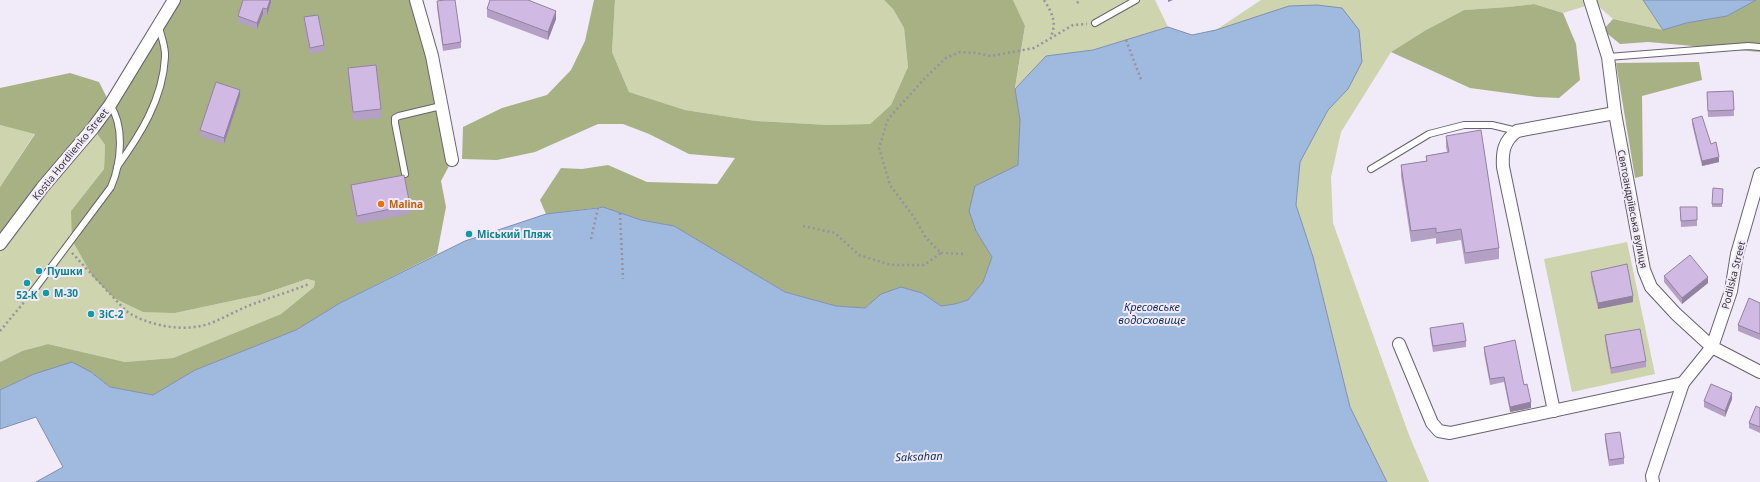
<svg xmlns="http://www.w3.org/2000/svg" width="1760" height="482" font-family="'Noto Sans',sans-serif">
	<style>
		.green { fill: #cdd4ae }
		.forest { fill: #a8b184 }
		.water { fill: #9fb9df; stroke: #8091ae }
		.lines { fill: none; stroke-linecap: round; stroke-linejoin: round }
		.lane-casing { stroke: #68626e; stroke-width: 8 }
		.street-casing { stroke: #68626e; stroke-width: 14 }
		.path { stroke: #97929d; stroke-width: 2.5; stroke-dasharray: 2 3; stroke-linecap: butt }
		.lane { stroke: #fff; stroke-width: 6 }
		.street { stroke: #fff; stroke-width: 12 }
		.wall { fill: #b3a0c4 }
		.shaded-wall { fill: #9282a0 }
		.building { fill: #d0bae4; stroke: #9282a0 }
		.food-dot { fill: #e8710a; stroke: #f1eaf8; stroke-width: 1.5 }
		.culture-dot { fill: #0f9aa8; stroke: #f1eaf8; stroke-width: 1.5 }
		.labels { text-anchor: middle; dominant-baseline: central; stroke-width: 4; stroke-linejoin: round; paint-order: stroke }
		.street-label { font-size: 10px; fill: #38353b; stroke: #f1eaf8 }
		.food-label { font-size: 10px; font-weight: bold; fill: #c56008; stroke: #f1eaf8; text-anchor: start }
		.culture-label { font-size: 10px; font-weight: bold; fill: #0d838f; stroke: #f1eaf8; text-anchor: start }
		.water-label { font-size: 11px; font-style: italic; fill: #0e2e5d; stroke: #f1eaf8 }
	</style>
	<rect width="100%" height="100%" fill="#f1eaf8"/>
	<g class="green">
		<polygon points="615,0 884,0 893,9 904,28 908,67 891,105 870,124 828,125 756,121 685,110 629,92 612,52"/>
		<polygon points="1013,0 1155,0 1168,27 1093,50 1046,56 1015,89 1025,27"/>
		<polygon points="1261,0 1643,0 1663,30 1613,19 1595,3 1563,13 1534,4 1508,7 1464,10 1426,30 1391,52 1341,132 1331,177 1333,223 1409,435 1429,482 1387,482 1350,407 1313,257 1296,205 1300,162 1328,110 1348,89 1216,30"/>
		<polygon points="0,125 35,133 0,187"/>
		<polygon points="93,128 105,145 104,169 71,211 175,313 260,295 307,279 315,281 314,287 281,314 173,358 125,362 48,344 22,351 0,362 0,244"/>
		<polygon points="1627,242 1655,374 1572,392 1544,259"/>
	</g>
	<g class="forest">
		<polygon points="174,0 416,0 450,164 441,181 446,207 437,254 340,303 296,330 195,370 153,395 110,387 91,372 34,374 0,390 0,362 22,351 48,344 125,362 173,358 281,314 314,287 315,281 307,279 260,295 175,313 143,312 114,298 93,277 72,240 71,211 104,169 105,145 93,128 0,244 0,187 35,134 0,125 0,88 70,73 99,82 110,104"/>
		<polygon points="594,0 615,0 612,52 629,92 685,110 756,121 828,125 870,124 891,105 908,67 904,28 893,9 884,0 1013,0 1025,26 1015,88 1020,120 1018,165 975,186 976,231 992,257 983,282 968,300 955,304 941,306 922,293 881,294 865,308 836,306 785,292 674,226 641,220 603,207 546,214 540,200 561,168 582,169 608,165 647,182 717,184 735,158 689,154 649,134 623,124 598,124 535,152 497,160 462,159 463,127 502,108 547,95 571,70 585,41"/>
		<polygon points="1756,0 1760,0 1760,52 1648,42 1620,44 1603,30 1613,19 1663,30 1686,23 1727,16"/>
		<polygon points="1534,4 1563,13 1576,44 1580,80 1559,98 1537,97 1470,88 1391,52 1426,30 1464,10 1508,7"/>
		<polygon points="1699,62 1702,80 1642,96 1643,176 1635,178 1616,63"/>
	</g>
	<g class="water">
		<polygon points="1643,0 1756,0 1727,16 1686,23 1663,30"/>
		<polygon points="1317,5 1342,8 1359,30 1362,62 1348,89 1328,110 1300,162 1296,205 1313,257 1350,407 1387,482 36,482 63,467 36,417 0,429 0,390 34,374 72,362 91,372 110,387 153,395 195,370 296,330 340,303 465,241 546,214 598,208 603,207 641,220 674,226 785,292 836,306 865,308 881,294 901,287 922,293 941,306 955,304 968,300 983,282 992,257 976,231 969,211 975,186 1018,165 1020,120 1015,89 1046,56 1093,50 1168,27 1192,35 1216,30 1289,6"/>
	</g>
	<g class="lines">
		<defs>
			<g id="lane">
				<polyline points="1095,23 1136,0"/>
				<polyline points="1608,57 1748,46 1760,47"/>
				<path d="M117 167C140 135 163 99 165 57 166 48 161 36 159 27"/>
				<polyline points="1371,169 1429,134 1464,125 1492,125 1517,131"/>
				<polyline points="405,174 395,123 395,118 399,116 441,106"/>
				<path d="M31 294 111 187C121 164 125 126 110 105"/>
			</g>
			<g id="street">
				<polyline points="416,0 432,56 452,160"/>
				<polyline points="1590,0 1608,57 1615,113 1644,270 1651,287 1676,314 1712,347 1760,372"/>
				<polyline points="0,244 42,188 93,128 110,105 174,0"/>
				<polyline points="1399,344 1432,423 1439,431 1450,433 1683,383"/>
				<path d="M1554 411 1503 167C1502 151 1504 141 1517 131L1615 113"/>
				<polyline points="1653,482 1652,476 1683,383 1712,347 1731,291 1737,254 1760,174"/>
			</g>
		</defs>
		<use href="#lane" class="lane-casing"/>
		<use href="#street" class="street-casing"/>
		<g class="path">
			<path d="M1044 0C1052 12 1057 23 1051 36"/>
			<polyline points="1077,3 1080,0"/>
			<polyline points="1126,40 1142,82"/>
			<polyline points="620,213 623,279"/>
			<polyline points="803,226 835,233 859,255 891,265 924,265 941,253 926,238 914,217 890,185 879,148 888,119 926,77 946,58 960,52 976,53 991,56 1034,48 1073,25 1087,24"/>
			<polyline points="591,239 598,208"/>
			<path d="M72 253 126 311C148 326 185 333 211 323 224 318 236 311 248 306 268 298 289 292 309 284"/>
			<polyline points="941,253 964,254"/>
			<polyline points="0,331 25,301"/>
		</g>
		<use href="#lane" class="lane"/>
		<use href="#street" class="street"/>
	</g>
	<g class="wall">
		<polygon points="271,0 271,2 267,15 263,14 257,29 238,22 238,16"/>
		<polygon points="437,1 461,42 461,48 443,51 437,7"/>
		<polygon points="487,9 556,19 548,40 487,17"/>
		<polygon points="304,17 324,45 324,51 310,54 304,23"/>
		<polygon points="348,68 381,109 381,118 353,121 348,77"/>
		<polygon points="1733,91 1734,116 1708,117 1707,92"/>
		<polygon points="240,96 224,144 200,136 200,130"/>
		<polygon points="1692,119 1711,144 1719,162 1702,166 1692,124"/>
		<polygon points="1446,136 1499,248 1499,259 1465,264 1461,240 1436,244 1436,238 1411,242 1401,176 1401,165 1426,161 1426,156 1447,152 1446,147"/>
		<polygon points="351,185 410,205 410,214 357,224 351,194"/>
		<polygon points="1723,189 1722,207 1712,207 1712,204"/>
		<polygon points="1680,207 1697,220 1697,226 1681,227"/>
		<polygon points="1591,272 1633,302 1598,309 1591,278"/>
		<polygon points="1664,276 1708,283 1682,304 1664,282"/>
		<polygon points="1760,303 1760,340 1738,331 1738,325"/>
		<polygon points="1430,328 1466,341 1466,347 1433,352 1430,334"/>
		<polygon points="1605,335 1646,361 1646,367 1611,374 1605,341"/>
		<polygon points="1484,347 1524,385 1531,408 1510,412 1504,382 1490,385 1484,353"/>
		<polygon points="1732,399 1725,417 1704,407 1704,401"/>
		<polygon points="1760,408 1760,433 1749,428 1749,423"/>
		<polygon points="1605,434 1624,458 1624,464 1609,466 1605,440"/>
	</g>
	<g class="shaded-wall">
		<polygon points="270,0 271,0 271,2 267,15 267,9"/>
		<polygon points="1168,0 1173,0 1168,2"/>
		<polygon points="263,8 263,14 257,29 257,23"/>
		<polygon points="556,11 556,19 548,40 548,32"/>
		<polygon points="240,90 240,96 224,144 224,138"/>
		<polygon points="1719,157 1719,162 1702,166 1702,161"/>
		<polygon points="1708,277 1708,283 1682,304 1682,298"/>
		<polygon points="1633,296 1633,302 1598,309 1598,303"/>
		<polygon points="1732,393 1732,399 1725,417 1725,411"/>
		<polygon points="1531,402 1531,408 1510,412 1510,407"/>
	</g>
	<g class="building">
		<polygon points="243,0 270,0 267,9 263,8 257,23 238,16"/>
		<polygon points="445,0 455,0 461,42 443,45 437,1"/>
		<polygon points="490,0 528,0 556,11 548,32 487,9"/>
		<polygon points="318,15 324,45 310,48 304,17"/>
		<polygon points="376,65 381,109 353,112 348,68"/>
		<polygon points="216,82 240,90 224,138 200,130"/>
		<polygon points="1733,91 1734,110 1708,111 1707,92"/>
		<polygon points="1702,116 1711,144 1716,142 1719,157 1702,161 1692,119"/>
		<polygon points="1481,130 1499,248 1465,253 1461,229 1436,233 1436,228 1411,231 1401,165 1427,161 1426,156 1449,152 1446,136"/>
		<polygon points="404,175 410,205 357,216 351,185"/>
		<polygon points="1713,188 1723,189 1722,204 1712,204"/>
		<polygon points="1680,207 1697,207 1697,220 1681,221"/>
		<polygon points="1690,255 1708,277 1682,298 1664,276"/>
		<polygon points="1627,264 1633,296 1598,303 1591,272"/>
		<polygon points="1749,298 1760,303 1760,334 1738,325"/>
		<polygon points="1463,323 1466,341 1433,346 1430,328"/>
		<polygon points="1640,329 1646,361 1611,368 1605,335"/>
		<polygon points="1515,340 1524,385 1527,384 1531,402 1510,407 1504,377 1490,379 1484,347"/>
		<polygon points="1711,384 1732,393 1725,411 1704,401"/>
		<polygon points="1756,406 1760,408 1760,427 1749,423"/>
		<polygon points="1620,432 1624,458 1609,460 1605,434"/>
	</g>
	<circle class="food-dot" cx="381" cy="204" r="4"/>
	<g class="culture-dot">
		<circle cx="469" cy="234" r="4"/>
		<circle cx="39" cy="271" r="4"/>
		<circle cx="27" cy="283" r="4"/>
		<circle cx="46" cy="293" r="4"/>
		<circle cx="91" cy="314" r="4"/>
	</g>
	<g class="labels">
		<g class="street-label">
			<text transform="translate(70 154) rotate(-51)">Kostia Hordiienko Street</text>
			<text transform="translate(1633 209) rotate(79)">Святоандріївська вулиця</text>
			<text transform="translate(1733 275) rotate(-76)">Podilska Street</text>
		</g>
		<g class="food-label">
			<text x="389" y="204">Malina</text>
		</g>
		<g class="culture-label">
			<text x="477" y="234">Міський Пляж</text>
			<text x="47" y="271">Пушки</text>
			<text x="54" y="293">М-30</text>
			<text x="27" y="295" text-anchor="middle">52-К</text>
			<text x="99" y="314">ЗіС-2</text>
		</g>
		<g class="water-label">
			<text x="1152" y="306">Кресовське<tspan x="1152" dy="13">водосховище</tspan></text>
			<text transform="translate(919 456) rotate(-2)">Saksahan</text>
		</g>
	</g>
</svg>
